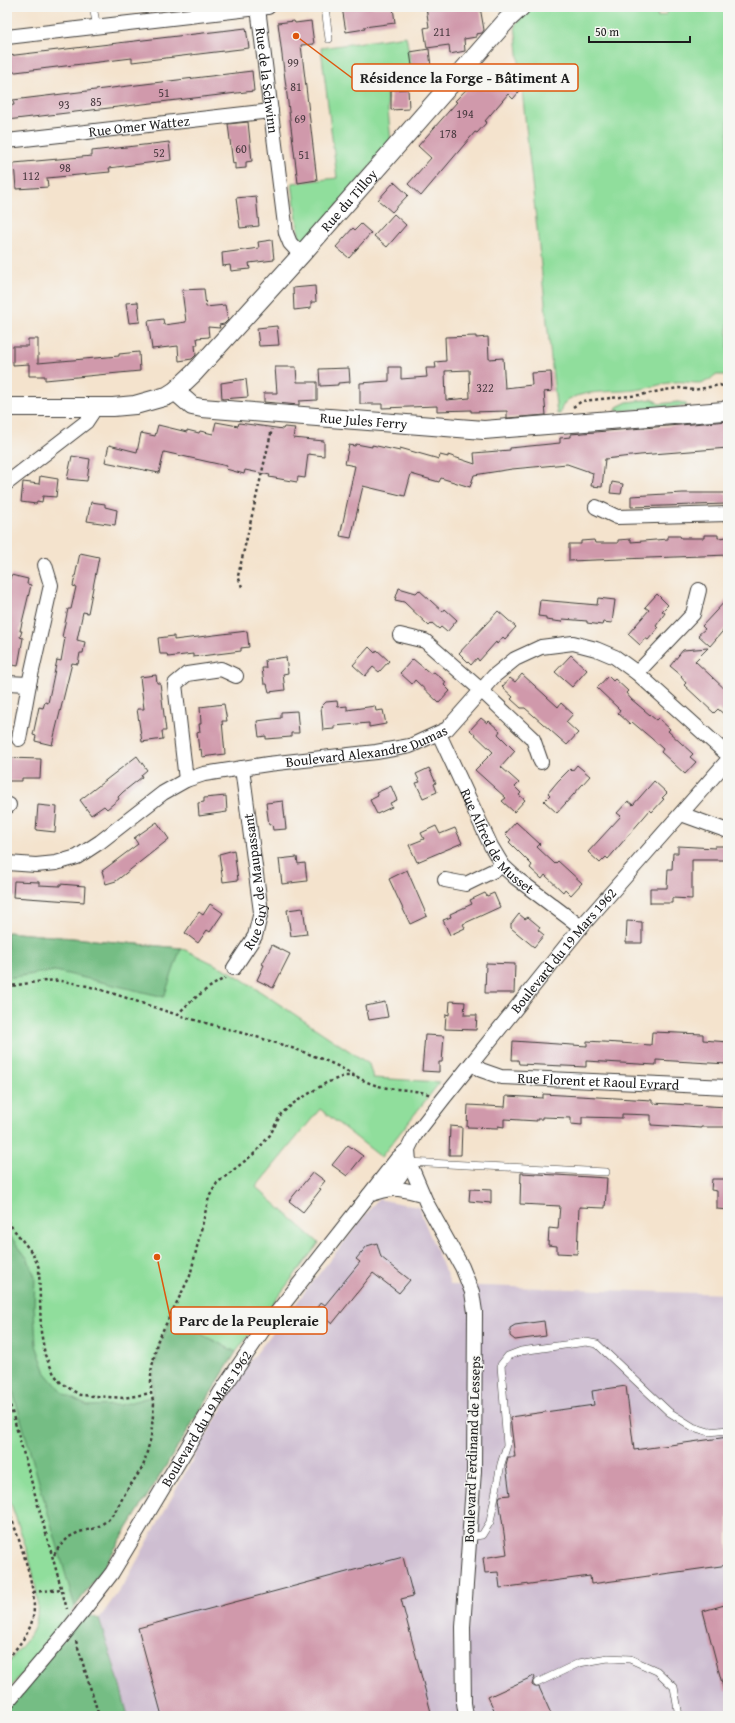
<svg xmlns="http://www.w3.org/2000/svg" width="735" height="1723" font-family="'Gentium Book Plus',serif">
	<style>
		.industrial { fill: #cebed1 }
		.green { fill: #90de9c; stroke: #567d5c }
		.forest { fill: #74bd84; stroke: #486c50 }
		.building { fill: #d099ab; fill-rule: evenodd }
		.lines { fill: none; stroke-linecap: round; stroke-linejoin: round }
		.service-casing { stroke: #3c3a37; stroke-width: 8 }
		.minor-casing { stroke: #3c3a37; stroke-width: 16 }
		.tertiary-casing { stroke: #3c3a37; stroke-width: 20 }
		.path { stroke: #3c3a37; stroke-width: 2.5; stroke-dasharray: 3 3; stroke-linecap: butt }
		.service { stroke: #fff; stroke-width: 7 }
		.minor { stroke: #fff; stroke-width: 14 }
		.tertiary { stroke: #fff; stroke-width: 18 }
		.minor-bridge-casing { stroke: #3c3a37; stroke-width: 16; stroke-linecap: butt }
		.minor-bridge { stroke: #fff; stroke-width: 14 }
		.labels { text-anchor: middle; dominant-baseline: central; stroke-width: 3; stroke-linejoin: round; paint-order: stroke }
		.number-label { font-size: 12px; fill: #493b40 }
		.street-label { font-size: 14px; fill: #1c1c1c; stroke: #f6f6f2 }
		.leader { fill: none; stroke: #de560d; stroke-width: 1.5 }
		.callout-dot { fill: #de560d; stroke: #f6f6f2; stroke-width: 1.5 }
		.callout { fill: #f6f6f2; stroke: #de560d; stroke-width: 1.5 }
		.callout-label { font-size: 15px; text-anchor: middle; font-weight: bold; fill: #1c1c1c }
	</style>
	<rect width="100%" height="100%" fill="#f6f6f2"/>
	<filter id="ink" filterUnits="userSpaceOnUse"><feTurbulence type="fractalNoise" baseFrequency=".025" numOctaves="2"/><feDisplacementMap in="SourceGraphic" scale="8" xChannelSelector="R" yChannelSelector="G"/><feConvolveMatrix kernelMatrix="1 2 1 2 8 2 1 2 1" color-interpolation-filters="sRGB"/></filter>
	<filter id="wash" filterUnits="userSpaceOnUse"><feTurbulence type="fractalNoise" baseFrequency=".012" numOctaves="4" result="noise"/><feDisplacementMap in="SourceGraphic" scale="16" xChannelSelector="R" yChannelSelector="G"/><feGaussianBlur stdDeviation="0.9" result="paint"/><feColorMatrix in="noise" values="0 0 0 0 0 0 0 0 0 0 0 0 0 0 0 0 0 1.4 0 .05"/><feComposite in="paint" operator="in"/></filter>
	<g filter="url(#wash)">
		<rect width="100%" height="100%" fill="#f4e3cd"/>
		<polygon class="industrial" points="378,1199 418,1207 451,1285 728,1294 728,1716 128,1716 117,1675 99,1619 126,1581 199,1448 248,1364"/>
		<g class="green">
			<path d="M531 7H656L658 17 667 14 665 7H728V375H715C702 389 691 380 675 382 664 383 653 387 642 389 622 393 587 389 569 399 564 402 561 408 560 414H557L515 25Z"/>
			<polygon points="406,36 415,85 386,88 391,142 305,244 299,235 292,183 337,178 321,48"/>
			<polygon points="653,399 659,404 678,402 685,403 687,406 616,411 617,407 627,402"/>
			<path d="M7 932 181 948 231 972 369 1064 373 1078 440 1082 381 1157 320 1109 256 1187 319 1243 236 1352 103 1568 75 1607 7 1692C7 1685 5 1672 8 1665 15 1650 31 1641 36 1622 44 1588 18 1526 7 1492Z"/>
		</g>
		<g class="forest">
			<polygon points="7,932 181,948 164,997 55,971 7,978"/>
			<polygon points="7,1232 28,1259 35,1277 34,1307 36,1345 46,1373 64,1394 88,1406 121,1405 153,1396 153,1375 160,1342 172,1319 236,1352 103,1568 75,1607 7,1371"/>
			<polygon points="82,1612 99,1619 117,1675 128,1716 7,1716 7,1702"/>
		</g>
		<g id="blocks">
			<g class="building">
				<polygon points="342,7 393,7 395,23 364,27 365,29 346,32"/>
				<polygon points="426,7 480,7 484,30 482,33 476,34 476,37 464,39 465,51 450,54 449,45 427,48 424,28 429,27"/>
				<polygon points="294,21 295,23 311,21 314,44 301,45 317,180 298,183 278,23"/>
				<polygon points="246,28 249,48 132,62 132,58 7,73 7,56"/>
				<polygon points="429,49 432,76 414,79 410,52"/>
				<polygon points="489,66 508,83 514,77 524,86 513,99 508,94 485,121 487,122 477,133 475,132 421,196 408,184 431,158 418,146 457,102 455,101"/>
				<polygon points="252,71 254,91 7,120 7,106 14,105 13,100"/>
				<polygon points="408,89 409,109 391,110 391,90"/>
				<polygon points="248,122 252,161 246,162 246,168 235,169 235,163 233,164 228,124"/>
				<polygon points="169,142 171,160 109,168 110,172 47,178 48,187 16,189 14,163 92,156 92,151"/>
				<polygon points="394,182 408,195 392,212 378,200"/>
				<polygon points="256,196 259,226 240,228 236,198"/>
				<polygon points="394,214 406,225 387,247 374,236"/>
				<polygon points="361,224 371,233 349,258 336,247 353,228 355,230"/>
				<polygon points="272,240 274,260 249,263 250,269 240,270 231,271 230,265 223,266 222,253 259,248 258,242"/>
				<polygon points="315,286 316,302 311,302 311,308 294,310 293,288"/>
				<polygon points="204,289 206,307 225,305 228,320 224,324 219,325 220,328 208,327 209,337 197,338 198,345 195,345 196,355 192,359 179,361 178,346 152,349 148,321 163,319 164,325 186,322 182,290"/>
				<polygon points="138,302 140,322 129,323 126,303"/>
				<polygon points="277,326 279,345 259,346 257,328"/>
				<path d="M476 336V338L488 337 489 359 503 358 505 388 532 385 531 373 551 372 552 391 544 392 546 415 507 418V411L471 412V410L437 411V406L382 408V404H360V383L389 381V367H401V379L427 377 426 368H436L435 362 446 361 445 337ZM469 370 470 398 446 400 445 371Z"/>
				<polygon points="28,339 38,339 38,363 119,356 119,354 139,352 140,371 45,380 45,376 29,376 29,364 13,365 13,346 28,346"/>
				<polygon points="275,367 296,367 297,382 317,382 317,400 299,401 299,405 264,402 264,393 277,393"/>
				<polygon points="349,368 350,382 338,383 338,385 320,386 319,369"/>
				<polygon points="246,379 248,397 222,399 221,383"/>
				<polygon points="728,421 728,448 640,455 605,459 602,487 591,486 593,473 567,464 512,469 474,475 470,487 441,478 439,482 411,474 405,496 363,486 351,538 340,536 355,466 345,464 349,445 355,446 356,444 372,447 372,445 400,451 400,448 439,459 440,455 448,457 448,455 475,464 474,453 510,450 510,448 560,443 560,438 571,437 571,434"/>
				<polygon points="216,422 238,426 239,423 283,429 284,427 295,428 293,438 324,441 324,456 308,454 305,478 298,477 297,482 269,477 270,475 245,470 244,474 226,469 227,466 164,452 159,473 105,462 109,445 137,452 141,433 155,436 158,425 187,432 187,430 199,433 200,431 213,434"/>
				<polygon points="72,456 90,459 87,481 67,479"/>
				<polygon points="40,476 58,479 56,497 43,496 42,502 37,501 36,504 21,502 23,482 39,484"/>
				<polygon points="612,482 623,484 621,494 610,493"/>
				<polygon points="683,493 727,493 727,504 631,507 631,496"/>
				<polygon points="91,502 105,504 105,507 117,510 115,525 87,521"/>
				<polygon points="704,535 718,535 718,538 728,537 728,555 569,561 569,544 581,544 581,541 594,540 595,543 618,543 618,540 631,539 631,542 668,539 668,536 680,536 681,538 704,538"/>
				<polygon points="80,553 99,557 88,613 83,612 77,640 85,642 83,653 80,653 78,664 72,663 52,745 35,741 36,736 33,735 39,707 43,708 45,702 48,703 57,660 61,661 65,638 62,637 68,609 71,609 76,587 73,586"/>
				<polygon points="11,575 28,579 27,584 31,585 20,631 22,631 20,637 23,638 18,666 7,664 7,589"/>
				<polygon points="399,588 416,593 419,590 443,612 445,609 457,620 447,632 441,627 439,629 432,623 429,626 404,602 395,600"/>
				<polygon points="657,594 668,605 662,611 665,613 656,626 658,628 648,640 645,638 640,645 628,634 649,610 645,607"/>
				<polygon points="598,598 615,600 612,623 603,622 602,625 587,623 587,621 563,619 562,622 546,620 546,617 538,616 540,600 597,605"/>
				<polygon points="728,598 728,625 710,646 698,635 705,629 702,626"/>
				<polygon points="498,611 516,627 505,639 503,637 497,644 496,642 479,661 477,658 471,665 459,653"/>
				<polygon points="247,631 249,647 241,648 241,651 193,657 193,654 168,657 167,654 160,654 158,638 174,636 174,640"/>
				<polygon points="369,647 375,653 377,650 389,661 379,672 373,667 365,676 353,665"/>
				<polygon points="708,648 695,661 728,692 728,718 718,709 714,713 684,685 686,683 681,677 682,676 670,666 683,650"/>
				<polygon points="571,655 587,670 572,687 555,672"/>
				<polygon points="286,657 288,673 283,674 285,690 269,692 267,684 264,684 262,668 266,668 265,660"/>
				<polygon points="413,659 431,674 434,672 446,682 444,685 450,691 439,703 415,680 412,684 400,673"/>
				<polygon points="522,674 558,707 561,703 573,714 566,722 578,733 567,745 525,708 521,708 511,699 513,697 502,687 510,678 515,682"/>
				<polygon points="156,675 157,683 160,683 166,731 162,731 163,739 142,742 137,709 144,709 140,677"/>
				<polygon points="608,676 613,681 615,679 628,691 626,693 631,699 656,720 658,718 670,729 668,731 693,754 690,757 696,762 685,774 661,752 663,749 651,738 632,722 630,724 618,713 620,710 597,688"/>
				<polygon points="337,701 338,707 347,706 347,710 375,706 376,711 383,710 386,724 369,727 369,723 334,726 334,729 323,730 321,707 326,702"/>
				<polygon points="224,704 227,721 222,721 225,754 202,757 201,749 199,750 197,733 200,732 199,724 201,724 200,707"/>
				<polygon points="297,711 299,733 291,733 291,737 266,739 266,736 259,737 257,721 281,718 281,712"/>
				<polygon points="481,718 487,723 489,721 500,731 498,734 515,751 501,767 519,783 515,787 521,793 519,795 525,800 514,812 502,801 506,798 475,770 493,752 470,730"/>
				<polygon points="137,756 147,770 141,775 142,777 123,792 118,797 119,799 107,809 104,806 91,815 80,800"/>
				<polygon points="7,758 41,759 40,778 22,778 22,781 8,781"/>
				<polygon points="577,765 590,776 557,813 544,801 550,795 548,793 558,781 570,769 572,771"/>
				<polygon points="429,768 436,783 434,784 437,792 423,798 416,783 420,782 416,774"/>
				<polygon points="654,781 667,793 662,798 664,799 652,812 650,810 608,859 606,857 600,863 588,852 621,816 617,813 628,801 633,805"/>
				<polygon points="391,786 397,800 390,803 392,807 377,814 370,800 378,796 376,793"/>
				<polygon points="226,796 227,812 199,816 198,803 204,802 204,798"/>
				<polygon points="283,801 286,829 273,830 272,824 269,825 266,803"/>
				<polygon points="38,805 57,807 55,832 36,830"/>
				<polygon points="157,822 169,839 116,881 106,884 102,871 138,844 134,838"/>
				<polygon points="516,822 540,844 537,847 555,864 558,861 582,883 571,895 565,889 563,892 545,875 542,879 530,868 532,865 509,842 511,840 505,834"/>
				<polygon points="436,826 440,834 455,828 462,843 417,862 409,845 424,839 421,833"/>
				<polygon points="678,846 715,848 715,846 728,846 728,860 692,860 692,899 672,898 672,903 650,903 650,888 667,888 668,869 672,869 673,853 678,853"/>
				<polygon points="234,850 238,880 223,882 219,854"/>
				<polygon points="297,857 298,864 305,863 307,881 282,884 279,859"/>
				<polygon points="407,870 427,916 410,924 389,879"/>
				<polygon points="14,881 39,882 39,885 60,886 60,884 85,886 84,902 13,897"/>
				<polygon points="485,893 487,896 494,893 500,907 463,924 465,928 450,935 443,920 451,917 450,914 472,904 470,900"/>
				<polygon points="210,904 223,913 210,932 207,930 198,943 185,933 199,912 203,915"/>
				<polygon points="303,908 307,934 291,936 287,910"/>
				<polygon points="519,914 525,919 528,917 540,927 538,930 544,935 534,947 511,928 511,924"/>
				<polygon points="627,921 642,922 642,943 626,943"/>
				<polygon points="272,945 290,954 273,988 257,980 264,965 262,964"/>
				<polygon points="486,963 515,964 514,993 485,993"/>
				<polygon points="450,1001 465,1002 464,1015 477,1015 476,1030 445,1029 446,1014 449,1015"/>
				<polygon points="385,1002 388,1017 369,1020 366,1006"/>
				<polygon points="652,1032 703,1034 703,1040 728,1042 728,1064 656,1060 656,1065 586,1061 586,1067 519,1064 518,1060 512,1060 513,1041 587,1046 587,1041 651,1045"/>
				<polygon points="425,1035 444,1036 442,1062 439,1062 439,1072 422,1071"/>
				<polygon points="543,1094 652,1100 652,1103 728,1107 728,1127 701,1127 701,1128 651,1125 651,1115 622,1114 622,1118 582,1117 582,1125 571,1124 571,1118 542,1117 542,1119 537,1119 537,1121 504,1119 504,1127 498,1126 498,1128 467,1127 468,1105 505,1107 506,1096 543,1098"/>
				<polygon points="450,1126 462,1127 461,1155 449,1155"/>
				<polygon points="348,1145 363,1156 347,1176 332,1165"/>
				<polygon points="313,1172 325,1181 319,1188 321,1189 303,1212 289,1201"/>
				<polygon points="521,1173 607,1178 605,1208 579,1207 577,1254 557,1253 557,1246 548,1245 549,1228 558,1229 560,1206 520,1204"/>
				<polygon points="712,1179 728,1179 728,1210 717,1209 717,1191 711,1190"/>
				<polygon points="470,1189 491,1190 491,1203 469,1201"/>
				<polygon points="377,1243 381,1257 410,1280 399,1293 373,1273 332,1324 315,1310 321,1302 325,1305 360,1262 356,1259 367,1246"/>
				<polygon points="544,1321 546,1336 515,1340 510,1336 510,1328 515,1325"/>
				<polygon points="626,1386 634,1450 728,1437 728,1565 591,1584 590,1576 500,1588 498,1572 485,1573 483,1558 507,1554 499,1499 500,1496 510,1495 506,1465 508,1457 515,1457 510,1417 594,1405 592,1391"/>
				<polygon points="403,1557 413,1596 401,1599 432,1716 162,1716 138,1628"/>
				<polygon points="728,1604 728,1690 724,1691 703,1611"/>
				<polygon points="534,1676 535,1678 533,1681 532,1685 535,1687 539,1687 552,1716 497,1716 488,1697"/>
			</g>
		</g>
	</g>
	<g filter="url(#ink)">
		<use href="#blocks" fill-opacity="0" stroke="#3c3a37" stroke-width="1"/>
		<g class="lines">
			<defs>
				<g id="service">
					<polyline points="93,7 97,27"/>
					<polyline points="325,7 329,39"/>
					<polyline points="409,1162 606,1172"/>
					<polyline points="469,1537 482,1535 490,1522 501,1464 507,1445 501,1365 508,1356 521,1351 586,1342 597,1344 669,1412 693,1427 709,1432 728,1430"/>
					<polyline points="537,1683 579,1663 608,1658 630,1659 657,1671 674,1687 679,1716"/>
				</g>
				<g id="minor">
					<path id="s1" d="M258 8 286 233 290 243 301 255"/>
					<polyline points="7,37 268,7"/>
					<path id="s2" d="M7 141 271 111"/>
					<polyline points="7,483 86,422 92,413 94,407"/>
					<polyline points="596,507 617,517 728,514"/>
					<polyline points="400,635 425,641 481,690 533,739 541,762"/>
					<polyline points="637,673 693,614 699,590"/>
					<polyline points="7,683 29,684"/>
					<path id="s3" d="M439 734 491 846 503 866 516 878 581 927"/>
					<polyline points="19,739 29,684 51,585 45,565"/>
					<polyline points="186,780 175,684 187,674 221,669 236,676"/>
					<polyline points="7,807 9,805"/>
					<polyline points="681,814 728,831"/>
					<path id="s4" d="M7 863 36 865 56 863 77 857 100 842 163 793 186 780 204 774 268 764 376 752 410 746 447 729 494 676 515 659 541 647 573 643 596 649 615 657 637 673 728 755"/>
					<polyline points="445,880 466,884 503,866"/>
					<path id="s5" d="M234 968 255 936 261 912 242 768"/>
					<path id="s6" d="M472 1063 481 1070 501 1077 728 1087"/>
					<polyline points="408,1149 409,1162 427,1204 462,1267 472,1292 475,1312 474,1471 463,1627 464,1703 466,1716"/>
					<polyline points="388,1188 399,1177 409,1162"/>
					<path d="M369 1195C394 1186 397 1188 422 1194"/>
					<path id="s7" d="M82 1612 112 1573 220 1393 263 1330 369 1195 397 1159 408 1149 415 1135 443 1099 581 927 728 760"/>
					<polyline points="7,1702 62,1637"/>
				</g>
				<g id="tertiary">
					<path id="s8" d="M175 391 192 406 202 408 484 430 724 411 728 409"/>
					<path id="s9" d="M7 407H113L135 405 167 396 175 391 194 373 301 255 507 20 521 7"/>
				</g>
			</defs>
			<use href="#service" class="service-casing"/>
			<use href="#minor" class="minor-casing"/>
			<use href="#tertiary" class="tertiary-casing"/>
			<g class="path">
				<polyline points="573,407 582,401 640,395 665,390 679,388 694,390 720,385 728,389"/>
				<polyline points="242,587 238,576 272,429"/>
				<path d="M7 986C25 985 43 979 61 981 99 986 138 1003 175 1014 227 1030 281 1041 331 1063 346 1069 359 1080 375 1085 393 1091 413 1088 431 1095"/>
				<path d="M177 1015C192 999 207 988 225 978"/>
				<polyline points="7,1221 33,1254 39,1268 41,1332 45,1355 54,1374 61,1383 80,1395 124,1398 151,1393"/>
				<polyline points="7,1394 67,1609"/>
				<path d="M7 1505C16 1533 41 1593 32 1621 28 1636 16 1648 7 1660"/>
				<polyline points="54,1555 59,1547 69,1537 79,1532 96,1528 108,1520 116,1510 127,1490 143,1467 151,1437 154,1404 151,1393 151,1372 157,1342 190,1276 209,1197 217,1183 255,1153 270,1135 281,1114 294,1103 326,1083 344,1076 356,1076"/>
				<polyline points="33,1592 62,1589"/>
				<polyline points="76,1641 99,1716"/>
			</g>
			<use href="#service" class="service"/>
			<use href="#minor" class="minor"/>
			<use href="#tertiary" class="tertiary"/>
			<defs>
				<polyline id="minor-bridge" points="62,1637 82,1612"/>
			</defs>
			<use href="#minor-bridge" class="minor-bridge-casing"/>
			<use href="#minor-bridge" class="minor-bridge"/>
		</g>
	</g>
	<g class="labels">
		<g class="number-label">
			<text x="442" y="31">211</text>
			<text x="293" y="62">99</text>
			<text x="296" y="86">81</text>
			<text x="164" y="92">51</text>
			<text x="96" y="101">85</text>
			<text x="64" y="104">93</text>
			<text x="465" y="113">194</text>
			<text x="300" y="118">69</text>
			<text x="448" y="133">178</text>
			<text x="241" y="148">60</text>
			<text x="159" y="152">52</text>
			<text x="304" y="154">51</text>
			<text x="65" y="167">98</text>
			<text x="31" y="175">112</text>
			<text x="485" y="387">322</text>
		</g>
		<g class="street-label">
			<text stroke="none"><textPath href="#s1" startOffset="73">Rue de la Schwinn</textPath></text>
			<text stroke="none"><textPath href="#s2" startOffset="133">Rue Omer Wattez</textPath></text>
			<text stroke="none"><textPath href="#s9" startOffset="429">Rue du Tilloy</textPath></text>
			<text stroke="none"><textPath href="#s8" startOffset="195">Rue Jules Ferry</textPath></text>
			<text stroke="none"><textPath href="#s4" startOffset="389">Boulevard Alexandre Dumas</textPath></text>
			<text stroke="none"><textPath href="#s3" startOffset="123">Rue Alfred de Musset</textPath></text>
			<text stroke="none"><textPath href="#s5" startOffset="93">Rue Guy de Maupassant</textPath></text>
			<text stroke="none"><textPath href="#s7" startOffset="820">Boulevard du 19 Mars 1962</textPath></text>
			<text stroke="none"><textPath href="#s6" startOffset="130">Rue Florent et Raoul Evrard</textPath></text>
			<text stroke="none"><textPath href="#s7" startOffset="230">Boulevard du 19 Mars 1962</textPath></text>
			<text transform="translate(472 1449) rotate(-88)">Boulevard Ferdinand de Lesseps</text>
		</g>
	</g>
	<path class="leader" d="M296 36L352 78M157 1257L171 1321"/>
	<g class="callout-dot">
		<circle cx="296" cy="36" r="4"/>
		<circle cx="157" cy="1257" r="4"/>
	</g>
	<g class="callout">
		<rect x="352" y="64" width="226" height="27" rx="4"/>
		<rect x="171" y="1307" width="156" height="27" rx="4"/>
	</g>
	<g class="callout-label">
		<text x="465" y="83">Résidence la Forge - Bâtiment A</text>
		<text x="249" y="1326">Parc de la Peupleraie</text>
	</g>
	<rect width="735" height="1723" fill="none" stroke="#f6f6f2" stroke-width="24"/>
	<path d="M589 36v6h101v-6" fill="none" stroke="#1c1c1c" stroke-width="2"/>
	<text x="595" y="36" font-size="12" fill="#1c1c1c" stroke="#f6f6f2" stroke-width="3" paint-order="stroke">50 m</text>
</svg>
